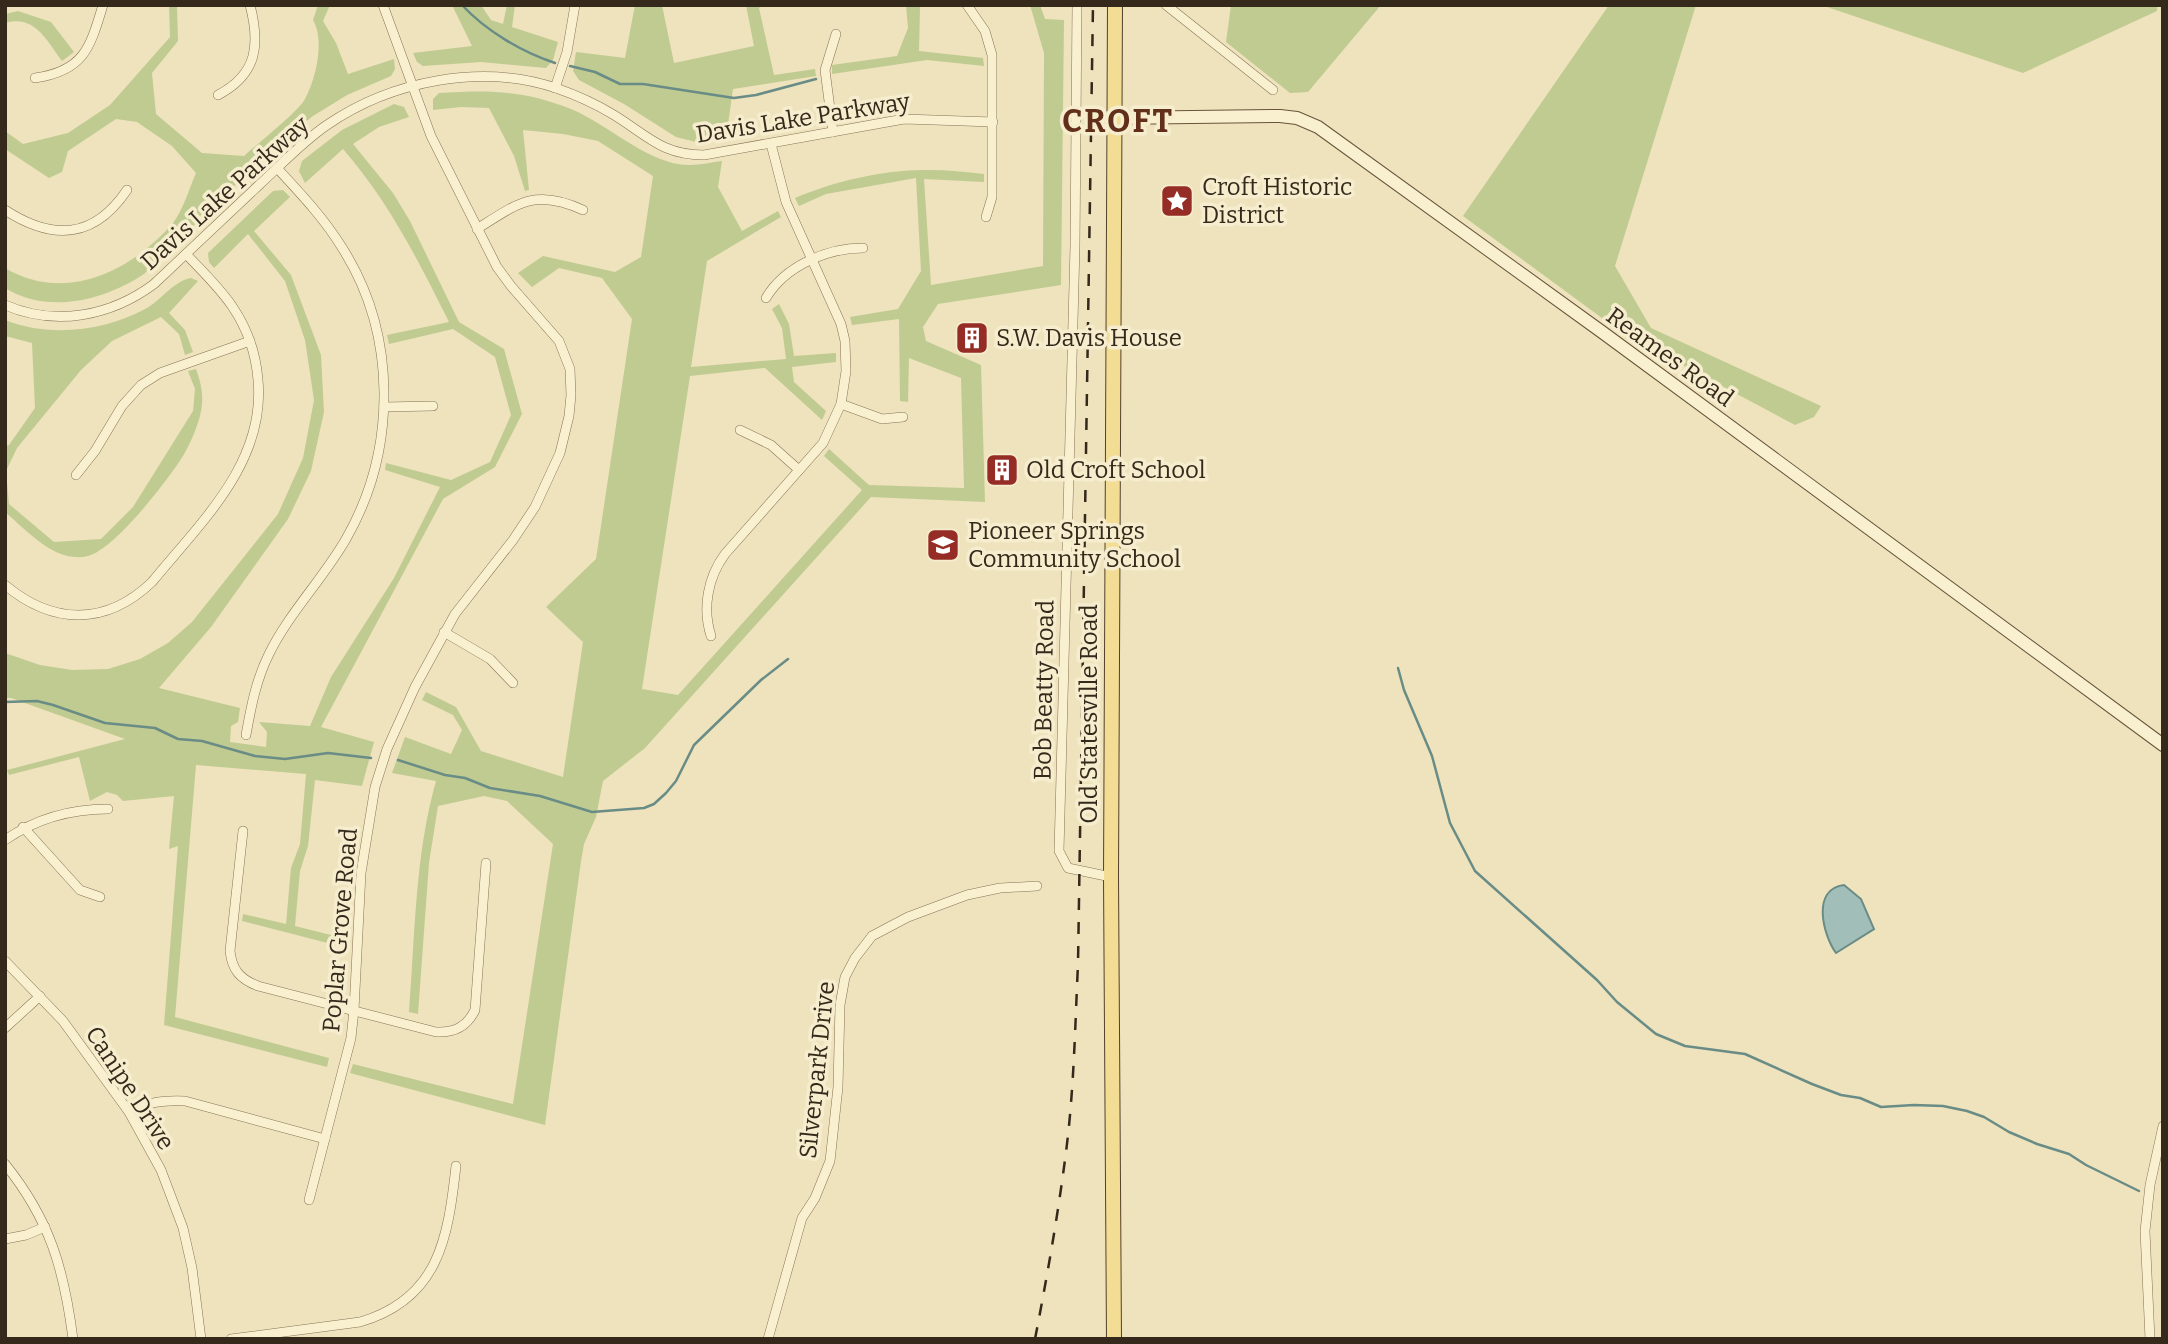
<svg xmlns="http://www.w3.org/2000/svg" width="2168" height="1344" font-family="Bitter,serif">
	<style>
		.green { fill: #c0cb91 }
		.water { fill: #a1bfb8; stroke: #698c86; stroke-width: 2 }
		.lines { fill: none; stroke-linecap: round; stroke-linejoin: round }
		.stream { stroke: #698c86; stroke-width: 2.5 }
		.minor-casing { stroke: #867356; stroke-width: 10 }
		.secondary-casing { stroke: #67543a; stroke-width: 14 }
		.primary-casing { stroke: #53412b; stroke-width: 16 }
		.minor { stroke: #f9f0d0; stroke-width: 9 }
		.secondary { stroke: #f9f0d0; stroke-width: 12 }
		.primary { stroke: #f3dc93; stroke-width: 14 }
		.rail { stroke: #35291b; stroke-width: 2.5; stroke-dasharray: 12 12; stroke-linecap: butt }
		.labels { text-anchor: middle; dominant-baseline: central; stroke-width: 7; stroke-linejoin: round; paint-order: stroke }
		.street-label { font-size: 24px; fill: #35291b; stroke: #f5edcd }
		.poi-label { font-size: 24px; fill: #35291b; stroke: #f5edcd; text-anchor: start }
		.district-label { font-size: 32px; font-weight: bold; letter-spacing: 2px; fill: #622f1a; stroke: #f5edcd }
	</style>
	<rect width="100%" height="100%" fill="#eee3bd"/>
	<g class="green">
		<path d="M169 5H177L178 41 152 73 156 114 202 153 244 156C256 145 299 111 305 99 316 78 325 41 313 20L318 5H330L323 21 336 43 348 74 394 59 395 69 391 76 347 95 313 116 282 140 144 274C105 300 49 315 5 288V268C65 304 132 271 173 223 183 210 189 189 196 173L172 146 137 122 116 119 68 151 62 172 49 178 5 149V131L23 144 68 133 110 105 170 37Z"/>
		<polygon points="452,5 481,5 491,20 503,24 507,5 515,5 512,27 558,42 553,60 546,68 481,62 423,66 417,62 413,53 472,46"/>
		<polygon points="635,5 662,5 674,63 754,46 746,5 763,5 759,8 774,75 815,69 816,76 733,89 726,139 696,142 676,137 624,104 579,80 573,71 576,52 625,58"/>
		<polygon points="906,5 923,5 920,7 919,51 983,58 984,66 927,60 832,74 832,65 897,56 908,28"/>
		<path d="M1030 5H1040L1045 19 1064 20 1061 285 938 304 923 327 926 341 981 365 985 502 871 497 645 748 603 781 596 817 584 844 581 861 545 1125 350 1073 353 1064 513 1104 553 844 507 801 484 796 438 806 429 863 418 1014 409 1012C415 935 415 855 436 781L392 773 405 737 451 754 462 730 453 715 422 700 426 692 456 707 481 751 563 777 583 642 546 607 596 559 632 319 602 278 559 268 532 287 518 273 543 256 615 272 641 257 653 176 598 141 563 134 523 130 529 190 525 191 514 156 489 108 461 107 433 110V99L439 93C490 90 523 90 571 109 608 124 650 166 690 165 701 165 712 162 722 161L718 187 742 231 778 211 781 217 707 261 691 367 786 359 782 328 772 309 779 304 789 324 794 356 836 353V362L792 367 794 382 826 411 822 420 765 368 690 376 642 689 678 695 862 490 824 456 829 449 869 485 964 488 961 378 909 358 908 402 900 401 899 319 852 325 850 317 898 309 921 271 916 178 826 194 799 206 795 198C834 181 887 169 929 170 947 170 966 172 984 174V182L924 179 931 285 1043 266 1044 53Z"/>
		<polygon points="1231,5 1381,5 1308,92 1290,93 1226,42"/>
		<polygon points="1609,5 1696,5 1615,266 1651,328 1821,406 1814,417 1795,425 1621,332 1463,216"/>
		<polygon points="1821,5 2157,5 2157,11 2023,73"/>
		<path d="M18 11 51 22 74 52 62 61C47 41 35 14 5 23V14Z"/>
		<path d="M394 104 404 107 409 117 379 127 353 144 393 193 410 221 459 322 504 349 522 414 495 467 443 499 321 727 374 742 362 786 315 780 308 846 300 871 295 926 343 938V947L242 921 243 914 286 924 291 868 300 844 306 774 196 765 175 1017 329 1058 327 1067 164 1025 178 846 169 849 174 796 123 801 117 795 107 792 90 801 79 757 9 775 7 770 125 739 11 698H5V653L40 665 72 670 108 669 140 659 168 643 192 622 278 514 303 458 314 400 305 340 285 281 248 234 214 268 209 262 208 253 273 191 283 190 290 197 254 231 291 275 321 355 324 412 311 471 288 519 211 627 159 688 240 708 238 722 231 726 230 742 266 747 267 732 259 722 310 726 331 677 394 578 440 487 385 470 386 463 451 480 490 462 511 415 495 357 453 329 389 344 387 335 449 322C418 260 389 202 343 149L305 183 299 171 302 161 342 130Z"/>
		<path d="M191 278 198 281 169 313 185 330 193 352 185 355 179 334 161 317 112 341 81 370 17 448 6 471 9 504 54 542 101 539 133 507 193 411 195 389 188 371 196 369C201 383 204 395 201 411 199 424 190 444 183 456 167 481 115 549 88 556 55 564 27 530 5 512V446L9 445 35 408 32 343 5 336V320C50 338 105 331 147 308 162 299 174 281 191 278Z"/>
	</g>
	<path class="water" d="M1844 885 1861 899 1874 929 1836 953C1823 935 1811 889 1844 885Z"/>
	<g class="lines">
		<g class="stream">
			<path d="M462 5C486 31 522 52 555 63"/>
			<polyline points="570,66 595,72 620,84 643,84 734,98 756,95 816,79"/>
			<polyline points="1398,668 1404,690 1432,756 1450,823 1475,871 1597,980 1617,1002 1656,1034 1685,1046 1745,1054 1812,1084 1841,1095 1860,1098 1881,1107 1914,1105 1943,1106 1967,1111 1984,1117 2009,1132 2037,1144 2069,1154 2086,1165 2139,1191"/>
			<polyline points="5,702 37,701 53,705 105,723 155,728 178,739 202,741 255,756 285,759 328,753 371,758"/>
			<polyline points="398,760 445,775 465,778 490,788 540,796 592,812 644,808 654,804 666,793 676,781 694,745 761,680 788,659"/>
		</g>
		<defs>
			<g id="minor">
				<polyline points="967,5 985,31 992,55 992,197 986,217"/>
				<polyline points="1077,5 1075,246 1059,851 1068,868 1111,877"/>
				<polyline points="1166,5 1273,90"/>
				<path d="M35 78C84 71 90 48 103 5"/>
				<polyline points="555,88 567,52 575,5"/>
				<path d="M218 95C258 74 260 44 250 5"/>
				<polyline points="833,132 825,70 836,34"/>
				<path d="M5 210C53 241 94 239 127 190"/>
				<path d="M477 229C518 203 535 188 583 210"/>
				<path d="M766 298C785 266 827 248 863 248"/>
				<path d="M5 305C56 327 111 316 154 284 189 251 224 218 259 185 281 165 302 142 327 125 391 81 481 63 556 88 576 95 596 104 614 115 648 136 662 155 704 155L904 119 993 122"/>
				<polyline points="841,404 882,419 903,417"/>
				<polyline points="384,407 433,406"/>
				<polyline points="740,430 771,445 799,470"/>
				<polyline points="76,475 95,451 122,406 141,385 160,373 250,341"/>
				<path d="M5 585C53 625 106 626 152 582 200 523 266 463 258 380 256 354 247 328 232 306 219 287 202 271 186 254"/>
				<polyline points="444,632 490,659 513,683"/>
				<path d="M711 636C702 608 708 577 725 554L823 443 841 404 846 371 845 341 841 324 786 202 771 144"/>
				<path d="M246 735C251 707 256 680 269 654 289 613 323 579 346 539 397 450 398 334 341 246 323 217 300 193 277 168"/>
				<polyline points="23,827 80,890 100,897"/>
				<path d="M243 831 230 951C232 970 240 979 258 986L436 1032C454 1033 467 1027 475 1010L486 863"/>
				<path d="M5 840C37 818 70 809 108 809"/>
				<polyline points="5,961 63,1021 129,1112 161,1170 183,1228 192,1268 201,1339"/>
				<polyline points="5,1028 40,996"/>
				<path d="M129 1112C148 1102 163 1100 185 1101L325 1139"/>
				<path d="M5 1164C50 1220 64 1269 73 1339"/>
				<polyline points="309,1200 351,1038 354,1010 361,873 375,787 387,749 415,687 455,614 513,540 535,507 560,453 569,416 571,395 570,369 559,341 511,286 497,267 431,136 383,5"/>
				<polyline points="5,1239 26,1235 45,1227"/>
				<path d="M231 1339 360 1322C439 1299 448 1238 456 1166"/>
				<polyline points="768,1339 802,1218 815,1198 830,1161 838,1087 840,1005 845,977 855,958 872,936 908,917 967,895 1000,888 1037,886"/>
				<polyline points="2150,1339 2145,1231 2150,1185 2163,1126"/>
			</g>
			<polyline id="secondary" points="1113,118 1280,116 1297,118 1318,127 1602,332 2163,745"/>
			<polyline id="primary" points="1114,1339 1111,877 1115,5"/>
		</defs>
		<use href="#minor" class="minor-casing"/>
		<use href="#secondary" class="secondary-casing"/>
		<use href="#primary" class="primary-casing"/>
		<use href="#minor" class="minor"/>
		<use href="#secondary" class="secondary"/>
		<use href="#primary" class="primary"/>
		<path class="rail" d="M1035 1339C1047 1277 1058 1215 1066 1152 1074 1090 1075 1027 1078 964L1093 5"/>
	</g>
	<defs>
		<symbol id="sight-square" viewBox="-11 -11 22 22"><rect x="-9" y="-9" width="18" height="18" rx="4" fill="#952d26" stroke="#f5edcd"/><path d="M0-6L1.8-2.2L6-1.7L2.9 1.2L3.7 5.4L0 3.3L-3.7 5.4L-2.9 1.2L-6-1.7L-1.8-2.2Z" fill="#fff"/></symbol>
		<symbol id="building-square" viewBox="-11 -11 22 22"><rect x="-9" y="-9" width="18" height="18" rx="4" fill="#952d26" stroke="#f5edcd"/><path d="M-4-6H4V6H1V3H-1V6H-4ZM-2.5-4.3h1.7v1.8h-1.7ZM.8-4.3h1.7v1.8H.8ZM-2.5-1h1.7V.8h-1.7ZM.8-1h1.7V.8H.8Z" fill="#fff"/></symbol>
		<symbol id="school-square" viewBox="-11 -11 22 22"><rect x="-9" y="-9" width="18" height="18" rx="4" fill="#952d26" stroke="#f5edcd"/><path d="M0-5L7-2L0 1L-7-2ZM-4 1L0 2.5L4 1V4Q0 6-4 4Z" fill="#fff"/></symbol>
	</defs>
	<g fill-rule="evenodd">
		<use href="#sight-square" x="1158" y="182" width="38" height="38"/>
		<use href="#building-square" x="953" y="319" width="38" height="38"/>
		<use href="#building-square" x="983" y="451" width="38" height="38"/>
		<use href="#school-square" x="924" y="526" width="38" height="38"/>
	</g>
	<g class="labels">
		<g class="street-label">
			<text transform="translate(803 118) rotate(-9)">Davis Lake Parkway</text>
			<text transform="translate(225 193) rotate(-42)">Davis Lake Parkway</text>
			<text transform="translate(1670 357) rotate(36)">Reames Road</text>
			<text transform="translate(1044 690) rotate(-89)">Bob Beatty Road</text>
			<text transform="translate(1089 714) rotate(-90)">Old Statesville Road</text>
			<text transform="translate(340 930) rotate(-85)">Poplar Grove Road</text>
			<text transform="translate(817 1070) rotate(-84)">Silverpark Drive</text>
			<text transform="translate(130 1088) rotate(57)">Canipe Drive</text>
		</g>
		<g class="poi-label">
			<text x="1202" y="187">Croft Historic<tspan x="1202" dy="28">District</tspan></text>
			<text x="996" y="338">S.W. Davis House</text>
			<text x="1026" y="470">Old Croft School</text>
			<text x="968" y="531">Pioneer Springs<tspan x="968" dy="28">Community School</tspan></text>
		</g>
		<g class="district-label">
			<text x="1118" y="121">CROFT</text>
		</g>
	</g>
	<rect width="2168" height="1344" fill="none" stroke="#35291b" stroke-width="14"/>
</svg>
